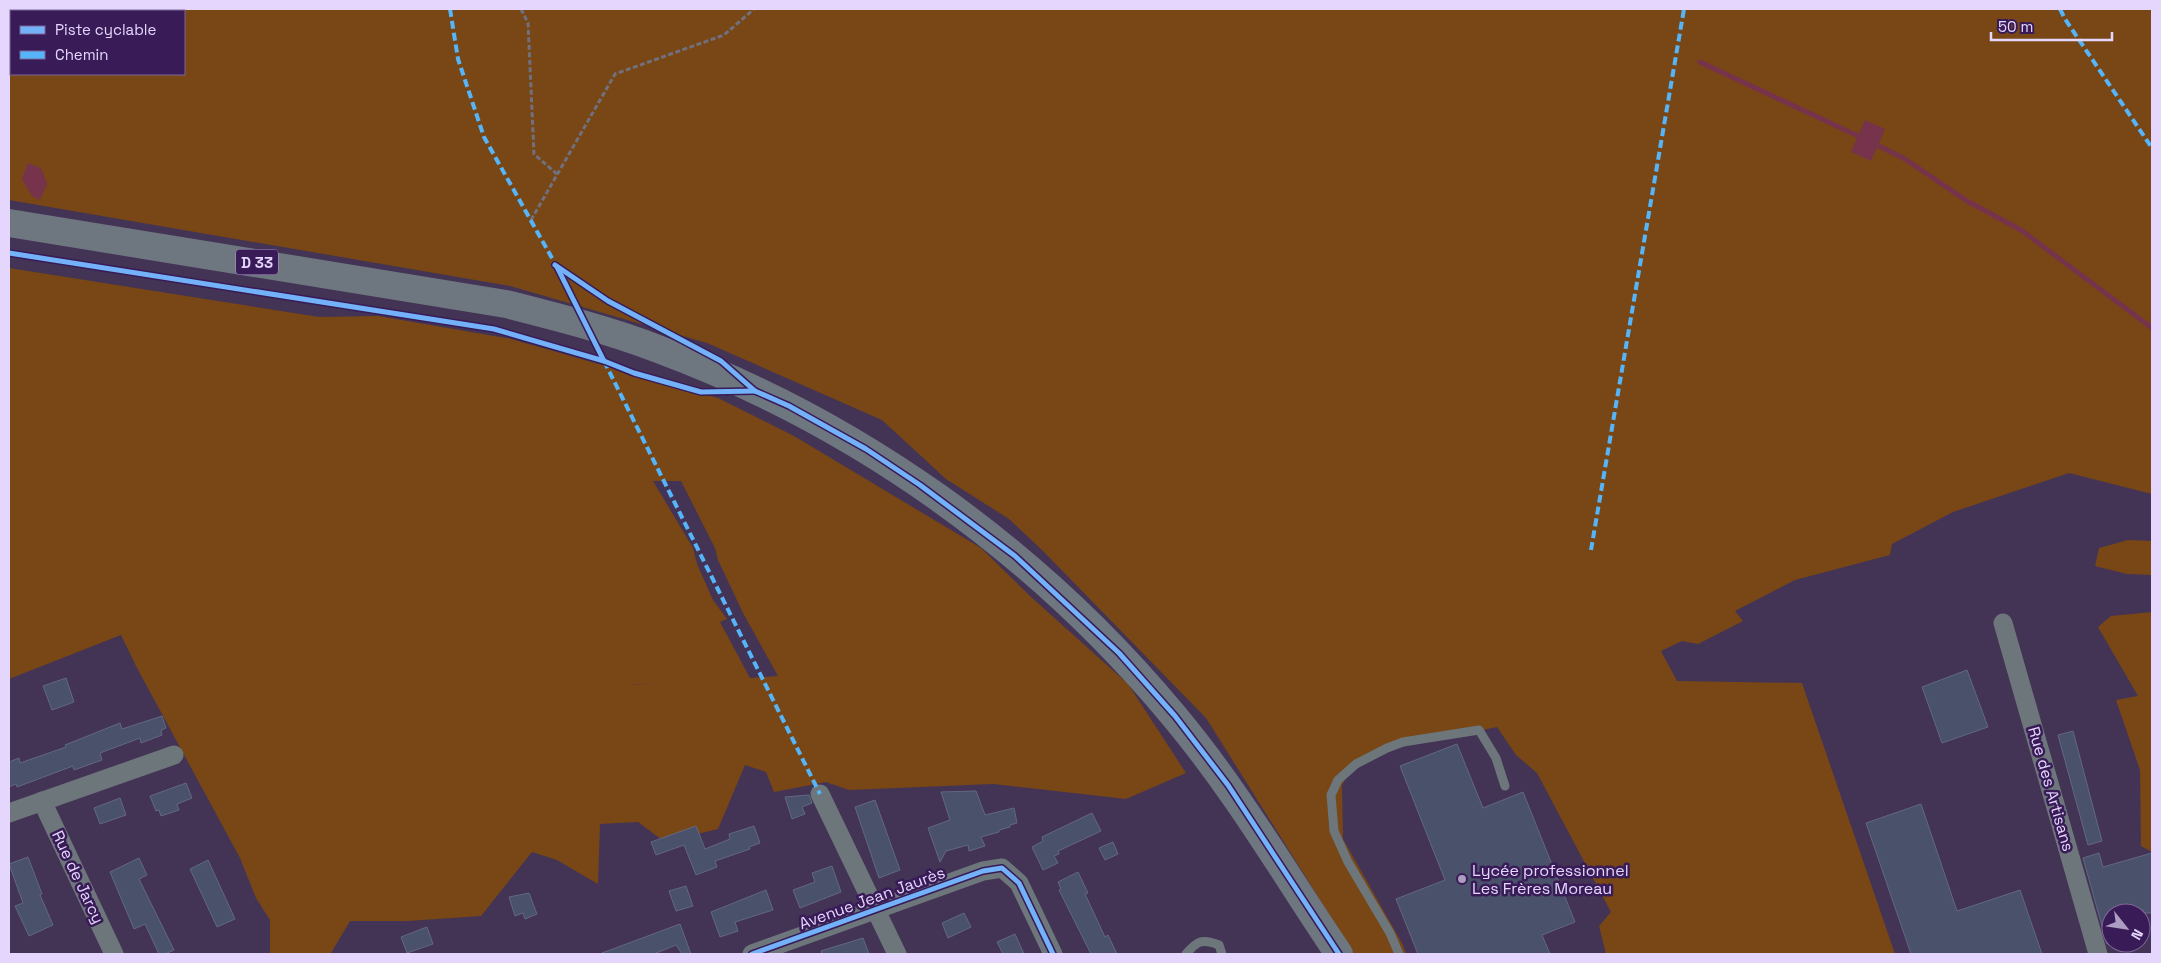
<svg xmlns="http://www.w3.org/2000/svg" width="2161" height="963" font-family="'Space Grotesk',sans-serif">
	<style>
		.green { fill: #784715; fill-rule: evenodd }
		.water { fill: #76334b }
		.lines { fill: none; stroke-linecap: round; stroke-linejoin: round }
		.stream { stroke: #76334b; stroke-width: 5 }
		.building { fill: #4a516b; stroke: #626882 }
		.path { stroke: #71707e; stroke-width: 3; stroke-dasharray: 5 2.5; stroke-linecap: butt }
		.lane { stroke: #6d767a; stroke-width: 9 }
		.street { stroke: #6d767a; stroke-width: 19 }
		.primary { stroke: #6e7680; stroke-width: 28 }
		.quiet { stroke: #56b5f8; stroke-width: 4; stroke-dasharray: 8 4; stroke-linecap: butt }
		.cycleway-casing { stroke: #381b57; stroke-width: 8 }
		.cycleway { stroke: #73b2f8; stroke-width: 5 }
		.poi-dot { fill: #ac9dc2; stroke: #381b57; stroke-width: 2 }
		.labels { text-anchor: middle; dominant-baseline: central; stroke-width: 5; stroke-linejoin: round; paint-order: stroke }
		.shield { fill: #381b57; stroke: #b09eca; stroke-width: 1 }
		.shield-label { font-size: 15px; font-weight: bold; fill: #e4d6fc }
		.street-label { font-size: 16px; fill: #e4d6fc; stroke: #381b57 }
		.poi-label { font-size: 16px; fill: #e4d6fc; stroke: #381b57; text-anchor: start }
	</style>
	<rect width="100%" height="100%" fill="#433355"/>
	<g class="green">
		<path d="M9 9H2152V494L2069 473 1953 512 1892 544 1890 555 1795 580 1735 611 1743 621 1698 644 1682 641 1661 651 1677 681 1802 683 1895 954H1606L1599 926 1611 912 1537 773 1516 755 1497 727 1410 745 1357 759 1342 785 1343 839 1403 945 1406 954H1354L1206 718 1044 552 1009 519 946 479 882 420 707 343 510 286 9 200ZM11 11H184V74H11Z"/>
		<path d="M9 268 319 317 378 316 511 339 718 398 794 436 981 548 1030 596 1128 684 1186 773 1126 799 993 784 849 790 826 782 774 792 766 772 745 765 718 829 665 842 638 822 600 824 598 884 557 860 532 852 481 916 408 921H350L331 953 327 954H270V920L256 898 240 858 136 666 121 635 9 679ZM653 481H681L715 548 718 560 743 613 778 676 750 678 720 622 727 619 713 600 697 564 693 548ZM714 680 629 685H630Z"/>
		<polygon points="2128,540 2152,541 2152,575 2127,574 2095,566 2099,548"/>
		<polygon points="2152,612 2152,852 2141,846 2140,770 2116,700 2138,696 2098,627 2111,616"/>
	</g>
	<g class="water">
		<polygon points="1865,120 1885,129 1871,161 1851,152"/>
		<polygon points="28,163 41,168 47,184 40,200 32,196 22,179"/>
	</g>
	<g class="lines">
		<g class="stream">
			<polyline points="1700,62 1858,136"/>
			<polyline points="1877,145 1905,159 1967,201 2021,230 2152,328"/>
		</g>
	</g>
	<g class="building">
		<polygon points="1967,670 1988,727 1942,743 1922,687"/>
		<polygon points="66,678 74,702 52,710 43,686"/>
		<polygon points="162,716 166,728 161,730 162,735 141,743 140,738 100,753 102,760 74,770 73,766 17,787 16,784 9,787 9,762 19,758 20,763 66,747 65,745 120,723 122,729"/>
		<polygon points="2073,731 2102,841 2088,845 2058,735"/>
		<polygon points="1457,744 1483,808 1523,792 1575,922 1542,935 1550,954 1418,954 1396,899 1445,880 1400,766"/>
		<polygon points="186,783 192,798 177,804 179,810 161,816 159,810 156,811 150,796"/>
		<polygon points="976,791 985,815 1014,808 1017,823 1010,825 1010,827 999,830 999,832 981,837 985,846 969,851 968,845 946,851 940,862 928,828 950,820 941,792"/>
		<polygon points="809,795 812,803 802,807 805,814 792,819 785,797"/>
		<polygon points="120,798 126,815 100,824 94,808"/>
		<polygon points="875,800 900,870 879,878 855,807"/>
		<polygon points="1921,804 1957,911 2020,890 2042,954 1911,954 1866,823"/>
		<polygon points="1092,813 1101,831 1058,851 1059,854 1054,856 1058,863 1043,870 1032,847 1043,841 1042,837"/>
		<polygon points="696,826 705,849 730,839 729,834 754,826 760,843 749,847 750,849 715,861 717,867 696,875 684,845 656,855 651,842"/>
		<polygon points="1113,842 1118,854 1105,860 1099,848"/>
		<polygon points="2099,853 2103,867 2152,853 2152,913 2111,913 2111,944 2107,944 2083,858"/>
		<polygon points="28,857 42,894 40,895 53,925 29,936 15,906 23,903 9,864"/>
		<polygon points="139,858 147,875 139,879 174,950 165,954 159,954 145,924 134,929 110,872"/>
		<polygon points="208,860 235,919 217,927 190,869"/>
		<polygon points="832,866 841,892 800,908 793,890 815,882 812,873"/>
		<polygon points="1078,872 1088,893 1085,894 1105,937 1108,935 1117,954 1091,954 1059,890 1061,889 1058,882"/>
		<polygon points="686,886 693,906 676,911 669,891"/>
		<polygon points="766,890 773,910 735,922 738,931 720,937 711,912"/>
		<polygon points="529,893 537,914 525,919 523,913 515,916 509,897"/>
		<polygon points="964,913 971,927 948,938 942,923"/>
		<polygon points="680,924 691,954 682,954 676,945 654,954 602,954 602,953"/>
		<polygon points="427,927 433,944 407,953 401,937"/>
		<polygon points="1015,934 1024,954 1003,954 997,942"/>
		<polygon points="863,938 869,954 822,954 821,951"/>
	</g>
	<g class="lines">
		<g class="path">
			<polyline points="521,9 528,23 534,154 558,175"/>
			<polyline points="531,220 615,74 724,35 754,9"/>
		</g>
		<g class="lane">
			<path d="M1186 954C1197 941 1202 938 1219 945L1222 954"/>
			<polyline points="1399,954 1390,933 1348,862 1334,831 1331,795 1338,780 1356,764 1387,748 1403,742 1479,730 1496,758 1505,786"/>
		</g>
		<g class="street">
			<polyline points="2003,623 2098,954"/>
			<polyline points="820,794 897,954"/>
			<polyline points="42,801 114,954"/>
			<polyline points="9,813 174,755"/>
			<polyline points="752,954 983,871 1002,868 1019,883 1053,954"/>
		</g>
		<path class="primary" d="M9 223 506 304C557 317 609 330 658 349 858 423 1038 552 1174 716 1236 790 1285 874 1339 954"/>
		<g class="quiet">
			<polyline points="450,9 458,59 484,137 557,267"/>
			<polyline points="2060,9 2065,19 2152,148"/>
			<polyline points="604,361 820,794"/>
			<polyline points="1591,550 1684,9"/>
		</g>
		<defs>
			<g id="cycleway">
				<polyline points="9,253 494,329 604,361 634,373 701,392 755,391"/>
				<polyline points="555,265 608,301 721,361 755,391 789,406 866,449 920,485 1015,556 1119,653 1175,716 1228,785 1339,954"/>
				<polyline points="557,267 604,361"/>
				<polyline points="752,954 983,871 1002,868 1019,883 1053,954"/>
			</g>
		</defs>
		<use href="#cycleway" class="cycleway-casing"/>
		<use href="#cycleway" class="cycleway"/>
	</g>
	<circle class="poi-dot" cx="1462" cy="879" r="5"/>
	<g class="labels">
		<rect class="shield" x="236" y="249.5" width="42" height="25" rx="4"/>
		<g class="shield-label">
			<text x="257" y="262">D 33</text>
		</g>
		<g class="street-label">
			<text transform="translate(2051 789) rotate(74)">Rue des Artisans</text>
			<text transform="translate(78 877) rotate(65)">Rue de Jarcy</text>
			<text transform="translate(872 898) rotate(-20)">Avenue Jean Jaurès</text>
		</g>
		<g class="poi-label">
			<text x="1472" y="870">Lycée professionnel<tspan x="1472" dy="18">Les Frères Moreau</tspan></text>
		</g>
	</g>
	<rect width="2161" height="963" fill="none" stroke="#e4d6fc" stroke-width="20"/>
	<rect x="10" y="10" width="175" height="65" fill="#381b57" stroke="#7d6699"/>
	<rect x="20" y="26" width="25" height="8" fill="#73b2f8" stroke="#7d6699"/>
	<text x="55" y="35" font-size="15" fill="#e4d6fc">Piste cyclable</text>
	<rect x="20" y="51" width="25" height="8" fill="#56b5f8" stroke="#7d6699"/>
	<text x="55" y="60" font-size="15" fill="#e4d6fc">Chemin</text>
	<g transform="translate(2126 928) rotate(120)"><circle r="24" fill="#381b57" stroke="#7d6699"/>
	<path d="M0-4L9 19L0 12L-9 19Z" fill="#ac9dc2"/>
	<text y="-8" font-size="14" font-weight="bold" text-anchor="middle" fill="#e4d6fc">N</text>
	</g>
	<path d="M1991 32v8h121v-8" fill="none" stroke="#e4d6fc" stroke-width="2.5"/>
	<text x="1998" y="32" font-size="15" fill="#e4d6fc" stroke="#381b57" stroke-width="4" paint-order="stroke">50 m</text>
</svg>
